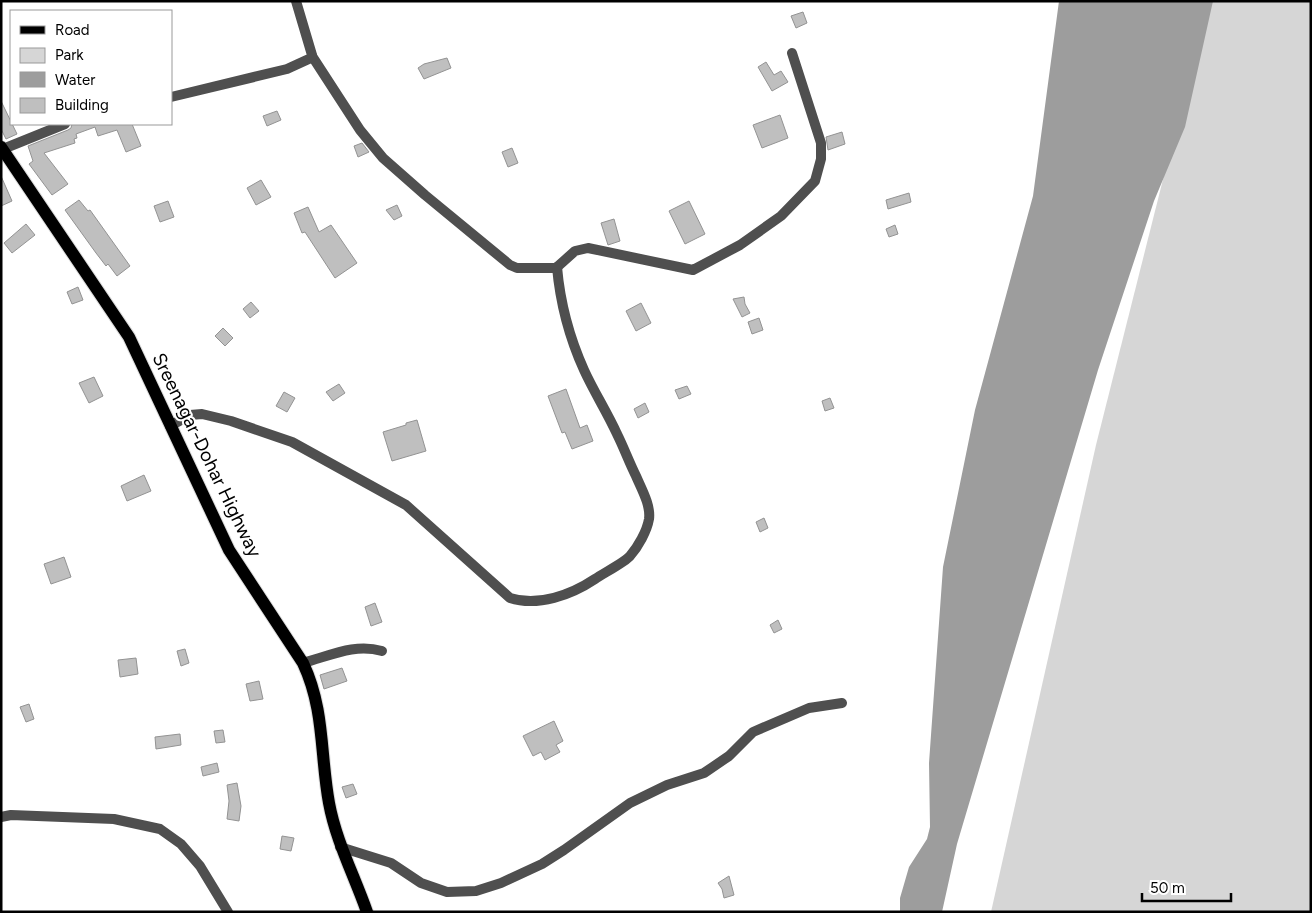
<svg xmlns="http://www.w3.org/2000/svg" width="1312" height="913" font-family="Figtree,sans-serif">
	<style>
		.green { fill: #d6d6d6 }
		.water { fill: #9d9d9d }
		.building { fill: #bfbfbf; stroke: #939393 }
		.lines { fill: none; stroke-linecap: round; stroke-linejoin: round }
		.primary-casing { stroke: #dbdbdb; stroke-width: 14 }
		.street { stroke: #4f4f4f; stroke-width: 10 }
		.primary { stroke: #000; stroke-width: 12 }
		.labels { text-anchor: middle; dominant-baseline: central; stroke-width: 4; stroke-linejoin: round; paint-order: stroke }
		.street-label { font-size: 19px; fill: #000; stroke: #fff }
	</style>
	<rect width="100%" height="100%" fill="#fff"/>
	<polygon class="green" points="1208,1 1311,1 1311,912 991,912 1096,445"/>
	<polygon class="water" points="1059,1 1213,1 1185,127 1154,201 1098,370 957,844 942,912 900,912 900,898 909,867 927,839 930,827 929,763 943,567 975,410 1033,196"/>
	<g class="building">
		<polygon points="803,12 807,23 796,28 791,16"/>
		<polygon points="447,58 451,68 424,79 418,68 424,64"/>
		<polygon points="766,62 774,75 781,71 788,82 772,91 758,67"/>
		<polygon points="1,101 17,134 6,139 1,129"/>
		<polygon points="277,111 281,120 267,126 263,116"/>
		<polygon points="780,115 788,138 762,148 753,125"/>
		<polygon points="72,124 132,124 141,146 126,152 117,130 98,136 95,127 76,134 77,138 74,139 75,143 44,153 68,184 52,195 29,164 33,161 28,146 68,130 71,128"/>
		<polygon points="842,132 845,144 828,150 826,137"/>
		<polygon points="362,143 369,152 358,157 354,146"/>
		<polygon points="512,148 518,163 508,167 502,152"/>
		<polygon points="1,176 12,201 1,206"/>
		<polygon points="261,180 271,197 256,205 247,188"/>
		<polygon points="909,193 911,202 888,209 886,200"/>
		<polygon points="79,200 88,211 90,210 130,266 117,276 108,264 106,266 96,253 65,210"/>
		<polygon points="168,201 174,217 160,222 154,206"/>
		<polygon points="689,201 705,234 685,244 669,211"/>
		<polygon points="397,205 402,216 394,220 386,210"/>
		<polygon points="308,207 319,232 331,225 357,263 335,278 305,232 302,233 294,213"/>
		<polygon points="614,219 620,241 608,245 601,223"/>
		<polygon points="26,224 35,235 12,253 4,243"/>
		<polygon points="895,225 898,234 889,237 886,229"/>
		<polygon points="78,287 83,300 72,304 67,292"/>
		<polygon points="744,297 745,304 750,313 742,317 733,299"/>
		<polygon points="251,302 259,311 250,318 243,309"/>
		<polygon points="641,303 651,323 636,331 626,311"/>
		<polygon points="759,318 763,330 752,334 748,322"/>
		<polygon points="223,328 233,338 225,346 215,336"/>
		<polygon points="94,377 103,396 89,403 79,383"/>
		<polygon points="339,384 345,393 333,401 326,392"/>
		<polygon points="687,386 691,394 679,399 675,390"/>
		<polygon points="566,389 580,428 587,425 593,441 572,449 565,432 562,433 548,396"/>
		<polygon points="284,392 295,398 287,412 276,406"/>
		<polygon points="830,398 834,408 825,411 822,401"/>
		<polygon points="645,403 649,412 638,418 634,409"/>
		<polygon points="417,420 426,451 392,461 383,432 406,425 406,423"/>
		<polygon points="144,475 151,491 127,501 121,486"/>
		<polygon points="764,518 768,528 760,532 756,522"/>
		<polygon points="64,557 71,577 51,584 44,564"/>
		<polygon points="375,603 382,622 371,626 365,607"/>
		<polygon points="778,620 782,629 774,633 770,625"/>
		<polygon points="185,649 189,663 181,666 177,651"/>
		<polygon points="136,658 138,674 120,677 118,660"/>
		<polygon points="342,668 347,681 324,689 320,675"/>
		<polygon points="259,681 263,699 250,701 246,684"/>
		<polygon points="29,704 34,719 26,722 20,707"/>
		<polygon points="554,721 563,741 556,745 560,752 545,760 541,752 533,756 523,736"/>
		<polygon points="223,730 225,742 216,743 214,731"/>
		<polygon points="180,734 181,745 156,749 155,737"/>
		<polygon points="217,763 219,772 203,776 201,767"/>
		<polygon points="237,783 241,806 239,821 227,819 229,801 227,785"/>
		<polygon points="353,784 357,794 346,798 342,787"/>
		<polygon points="282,836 294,838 291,851 280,849"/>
		<polygon points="729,876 734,895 724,898 722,889 718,883"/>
	</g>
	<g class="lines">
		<defs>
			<path id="primary" d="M1 147 129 337 229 550 303 663C325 710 320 754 329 803 336 841 354 875 367 912"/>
		</defs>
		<use href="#primary" class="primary-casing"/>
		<g class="street">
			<polyline points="312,56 360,130 383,158 425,195 510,265 517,268 556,268 575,251 588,248 693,270 740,245 781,216 815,181 821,159 821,143 792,53"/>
			<polyline points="171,97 287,69 311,58 312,55 296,1"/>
			<polyline points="3,149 65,124"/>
			<path d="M170 426 190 415 202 414 231 421 292 442 406 505 510 598C538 607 571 595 595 579 604 573 625 562 630 556 638 547 647 531 649 519 651 505 641 488 636 476 629 462 624 448 617 434 607 412 594 392 584 370 570 339 560 301 557 267"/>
			<path d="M303 663C330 656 354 643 382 651"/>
			<polyline points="1,817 11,815 114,819 160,829 181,844 200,866 228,912"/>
			<polyline points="340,847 391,863 421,883 447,892 476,891 501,883 542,864 564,850 630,803 667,785 704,773 729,756 753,732 809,708 842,703"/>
		</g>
		<use href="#primary" class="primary"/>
	</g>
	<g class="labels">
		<g class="street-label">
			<text transform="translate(207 455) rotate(64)">Sreenagar-Dohar Highway</text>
		</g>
	</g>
	<rect width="1312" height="913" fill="none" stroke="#000000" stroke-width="5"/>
	<rect x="10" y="10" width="162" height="115" fill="#ffffff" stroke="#999999"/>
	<rect x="20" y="26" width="25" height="8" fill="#000000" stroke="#999999"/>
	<text x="55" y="35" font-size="15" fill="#000000">Road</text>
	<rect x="20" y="48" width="25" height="15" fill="#d6d6d6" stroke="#999999"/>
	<text x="55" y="60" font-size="15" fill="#000000">Park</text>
	<rect x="20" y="72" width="25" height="15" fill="#9d9d9d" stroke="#999999"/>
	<text x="55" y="85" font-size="15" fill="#000000">Water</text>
	<rect x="20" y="98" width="25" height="15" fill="#bfbfbf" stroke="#999999"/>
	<text x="55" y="110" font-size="15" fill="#000000">Building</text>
	<path d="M1142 893v8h89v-8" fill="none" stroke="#000000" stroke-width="2.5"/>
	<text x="1150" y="893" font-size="15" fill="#000000" stroke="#ffffff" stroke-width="4" paint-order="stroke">50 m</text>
</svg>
